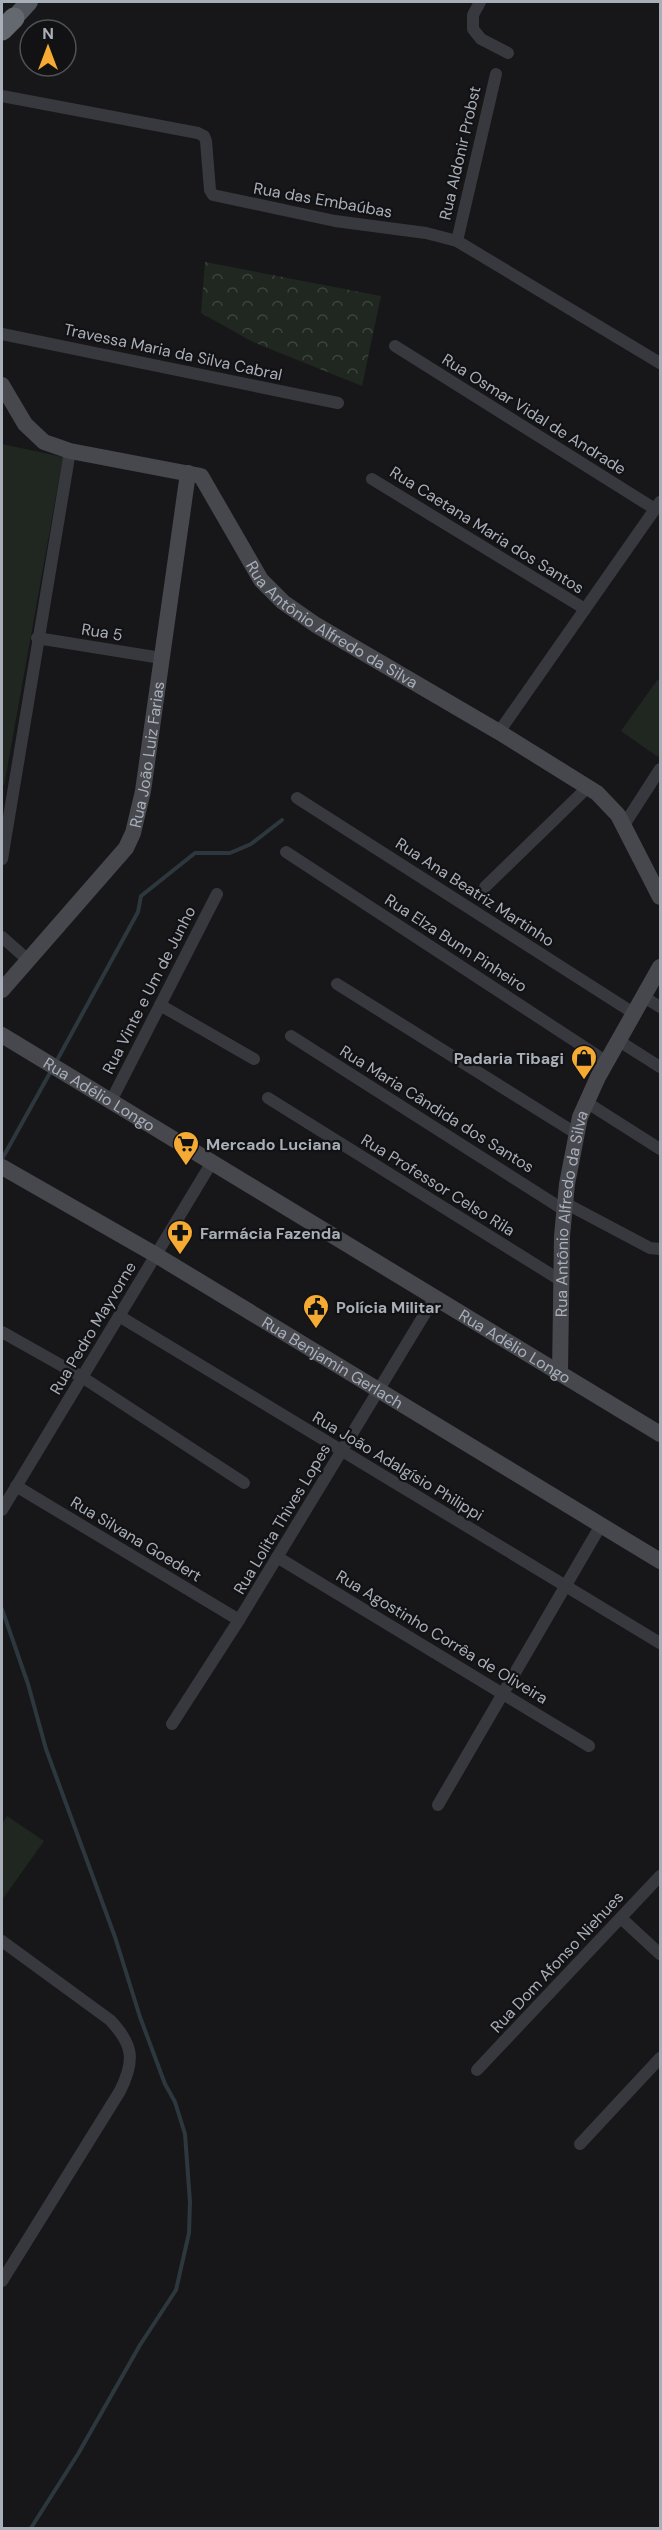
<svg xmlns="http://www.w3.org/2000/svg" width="662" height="2530" font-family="'DM Sans',sans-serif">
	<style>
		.green { fill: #1f2720 }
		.forest { fill: url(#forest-crowns) }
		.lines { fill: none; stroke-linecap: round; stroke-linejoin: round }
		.stream { stroke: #2d373e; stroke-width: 4 }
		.street { stroke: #38393e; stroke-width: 12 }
		.secondary { stroke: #46484e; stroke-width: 16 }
		.primary { stroke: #54565d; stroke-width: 18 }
		.highway { stroke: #64686f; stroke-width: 21 }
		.labels { text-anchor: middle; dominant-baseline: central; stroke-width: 4.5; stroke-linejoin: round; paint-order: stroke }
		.street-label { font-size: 16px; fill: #a9afb9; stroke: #121214 }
		.poi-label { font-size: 16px; font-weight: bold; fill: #a9afb9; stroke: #121214; text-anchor: start }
	</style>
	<defs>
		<pattern id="forest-crowns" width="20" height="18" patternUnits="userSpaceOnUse" patternTransform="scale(1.5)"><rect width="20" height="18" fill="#1f2720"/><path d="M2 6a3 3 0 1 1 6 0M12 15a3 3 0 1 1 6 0" fill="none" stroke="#3d443e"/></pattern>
	</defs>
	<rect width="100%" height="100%" fill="#171719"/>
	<g class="green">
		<polygon points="2,444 63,457 4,786 2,784"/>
		<polygon points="658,679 660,681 660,753 658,757 621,731"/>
		<polygon points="7,1816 44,1841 2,1900 2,1824"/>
	</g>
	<polygon class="forest" points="205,262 381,296 362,386 253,342 201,313"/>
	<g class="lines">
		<g class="stream">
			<polyline points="56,1062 138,912 141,896 195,853 230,853 251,844 282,820"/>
			<polyline points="2,1159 51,1071"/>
			<polyline points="2,1609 28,1684 46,1749 115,1937 140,2017 165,2084 175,2102 185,2134 190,2202 189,2233 176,2290 140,2345 78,2454 31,2528"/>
		</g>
		<g class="street">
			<polyline points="480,2 473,15 473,29 481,39 508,53"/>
			<polyline points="2,96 198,133 204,136 206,141 210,190 213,195 335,221 426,233 457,241 660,363"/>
			<polyline points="457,241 496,74"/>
			<polyline points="2,334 338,403"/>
			<polyline points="395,346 655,509"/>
			<polyline points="372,479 585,609"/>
			<polyline points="37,638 161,658"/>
			<polyline points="499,732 660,502"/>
			<polyline points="297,798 635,1014"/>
			<polyline points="624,825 660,769"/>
			<polyline points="286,852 607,1062"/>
			<polyline points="2,859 70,451"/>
			<polyline points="485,887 588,787"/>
			<polyline points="2,937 28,960"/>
			<polyline points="337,984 577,1134"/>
			<polyline points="644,997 660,1007"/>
			<polyline points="160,1005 254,1059"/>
			<polyline points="291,1036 564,1210"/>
			<polyline points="619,1041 660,1067"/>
			<polyline points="268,1098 560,1280"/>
			<polyline points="111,1101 217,894"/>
			<polyline points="586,1102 660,1149"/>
			<polyline points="565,1203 650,1248 660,1249"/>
			<polyline points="119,1316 660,1643"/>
			<polyline points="2,1332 82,1377 244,1483"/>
			<polyline points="16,1486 239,1620"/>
			<polyline points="2,1510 212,1162"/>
			<polyline points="277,1557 589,1746"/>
			<polyline points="172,1724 239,1620 435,1297"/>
			<polyline points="438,1805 601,1525"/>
			<polyline points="621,1918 660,1954"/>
			<path d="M2 1941 110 2020C134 2045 135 2061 120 2091L2 2281"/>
			<polyline points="477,2070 660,1876"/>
			<polyline points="580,2144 660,2058"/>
		</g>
		<g class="secondary">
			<path id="s1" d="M2 385 25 424 44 442 70 451 201 476 261 580 283 602 316 625 499 732 597 793 618 815 660 897"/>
			<path id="s2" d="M2 990 126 848 133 833 143 791 188 473"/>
			<path id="s3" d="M2 1035 660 1434"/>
			<path id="s4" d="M2 1167 156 1255 660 1561"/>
			<path id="s5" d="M560 1373 562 1236 567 1184 580 1117 598 1077 660 967"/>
		</g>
		<polyline class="primary" points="6,27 29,2"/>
		<polyline class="highway" points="2,30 14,18"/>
	</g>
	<defs>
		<symbol id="shop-pin" viewBox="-11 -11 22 30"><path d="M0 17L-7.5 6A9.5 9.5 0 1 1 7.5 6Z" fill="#f5ab33" stroke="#121214"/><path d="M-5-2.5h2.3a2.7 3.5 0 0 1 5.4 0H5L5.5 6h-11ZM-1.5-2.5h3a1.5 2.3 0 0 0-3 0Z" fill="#111"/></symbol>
		<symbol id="supermarket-pin" viewBox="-11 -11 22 30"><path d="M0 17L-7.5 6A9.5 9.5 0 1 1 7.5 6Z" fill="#f5ab33" stroke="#121214"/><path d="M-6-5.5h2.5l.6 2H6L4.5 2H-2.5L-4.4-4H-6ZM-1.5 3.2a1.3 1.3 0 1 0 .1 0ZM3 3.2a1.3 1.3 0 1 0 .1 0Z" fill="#111"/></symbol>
		<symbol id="pharmacy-pin" viewBox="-11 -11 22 30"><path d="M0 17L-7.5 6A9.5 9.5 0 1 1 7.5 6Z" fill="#f5ab33" stroke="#121214"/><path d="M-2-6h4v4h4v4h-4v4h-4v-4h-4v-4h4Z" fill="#111"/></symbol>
		<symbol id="civic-pin" viewBox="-11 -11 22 30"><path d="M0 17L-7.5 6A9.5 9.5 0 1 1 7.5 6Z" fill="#f5ab33" stroke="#121214"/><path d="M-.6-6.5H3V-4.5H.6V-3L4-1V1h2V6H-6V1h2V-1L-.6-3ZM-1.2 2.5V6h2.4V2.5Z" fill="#111"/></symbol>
	</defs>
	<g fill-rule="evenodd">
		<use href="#shop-pin" x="569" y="1043" width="30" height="40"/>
		<use href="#supermarket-pin" x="171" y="1129" width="30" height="40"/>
		<use href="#pharmacy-pin" x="165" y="1218" width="30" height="40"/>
		<use href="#civic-pin" x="301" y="1292" width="30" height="40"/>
	</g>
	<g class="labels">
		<g class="street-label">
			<text transform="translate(460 153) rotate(-77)">Rua Aldonir Probst</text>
			<text transform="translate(323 200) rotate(10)">Rua das Embaúbas</text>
			<text transform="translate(173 352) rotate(12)">Travessa Maria da Silva Cabral</text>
			<text transform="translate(534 414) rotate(32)">Rua Osmar Vidal de Andrade</text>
			<text transform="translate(487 530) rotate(32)">Rua Caetana Maria dos Santos</text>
			<text stroke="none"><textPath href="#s1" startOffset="436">Rua Antônio Alfredo da Silva</textPath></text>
			<text transform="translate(102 632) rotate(9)">Rua 5</text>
			<text stroke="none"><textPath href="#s2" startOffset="285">Rua João Luiz Farias</textPath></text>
			<text transform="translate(475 892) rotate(33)">Rua Ana Beatriz Martinho</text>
			<text transform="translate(456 943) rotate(33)">Rua Elza Bunn Pinheiro</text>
			<text transform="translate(149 990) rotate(-63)">Rua Vinte e Um de Junho</text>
			<text stroke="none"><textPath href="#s3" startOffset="114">Rua Adélio Longo</textPath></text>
			<text transform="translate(437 1109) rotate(32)">Rua Maria Cândida dos Santos</text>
			<text transform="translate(438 1185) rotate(32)">Rua Professor Celso Rila</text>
			<text stroke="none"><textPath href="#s5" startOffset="160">Rua Antônio Alfredo da Silva</textPath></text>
			<text transform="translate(93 1328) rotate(-59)">Rua Pedro Mayvorne</text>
			<text stroke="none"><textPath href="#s3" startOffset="600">Rua Adélio Longo</textPath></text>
			<text stroke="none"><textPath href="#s4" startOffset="384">Rua Benjamin Gerlach</textPath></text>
			<text transform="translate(398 1466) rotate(31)">Rua João Adalgísio Philippi</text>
			<text transform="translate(282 1519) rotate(-59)">Rua Lolita Thives Lopes</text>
			<text transform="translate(136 1539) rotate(31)">Rua Silvana Goedert</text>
			<text transform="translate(442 1637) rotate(31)">Rua Agostinho Corrêa de Oliveira</text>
			<text transform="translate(557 1962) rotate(-47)">Rua Dom Afonso Niehues</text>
		</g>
		<g class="poi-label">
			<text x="564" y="1058" text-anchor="end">Padaria Tibagi</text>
			<text x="206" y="1144">Mercado Luciana</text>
			<text x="200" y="1233">Farmácia Fazenda</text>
			<text x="336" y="1307">Polícia Militar</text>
		</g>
	</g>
	<rect width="662" height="2530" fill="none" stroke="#a9afb9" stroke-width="6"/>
	<g transform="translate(48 48)"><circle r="28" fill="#121214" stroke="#4e5156" stroke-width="1.5"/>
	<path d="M0-4.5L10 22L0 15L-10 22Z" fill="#f5ab33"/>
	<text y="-9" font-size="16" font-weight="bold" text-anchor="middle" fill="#a9afb9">N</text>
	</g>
</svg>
